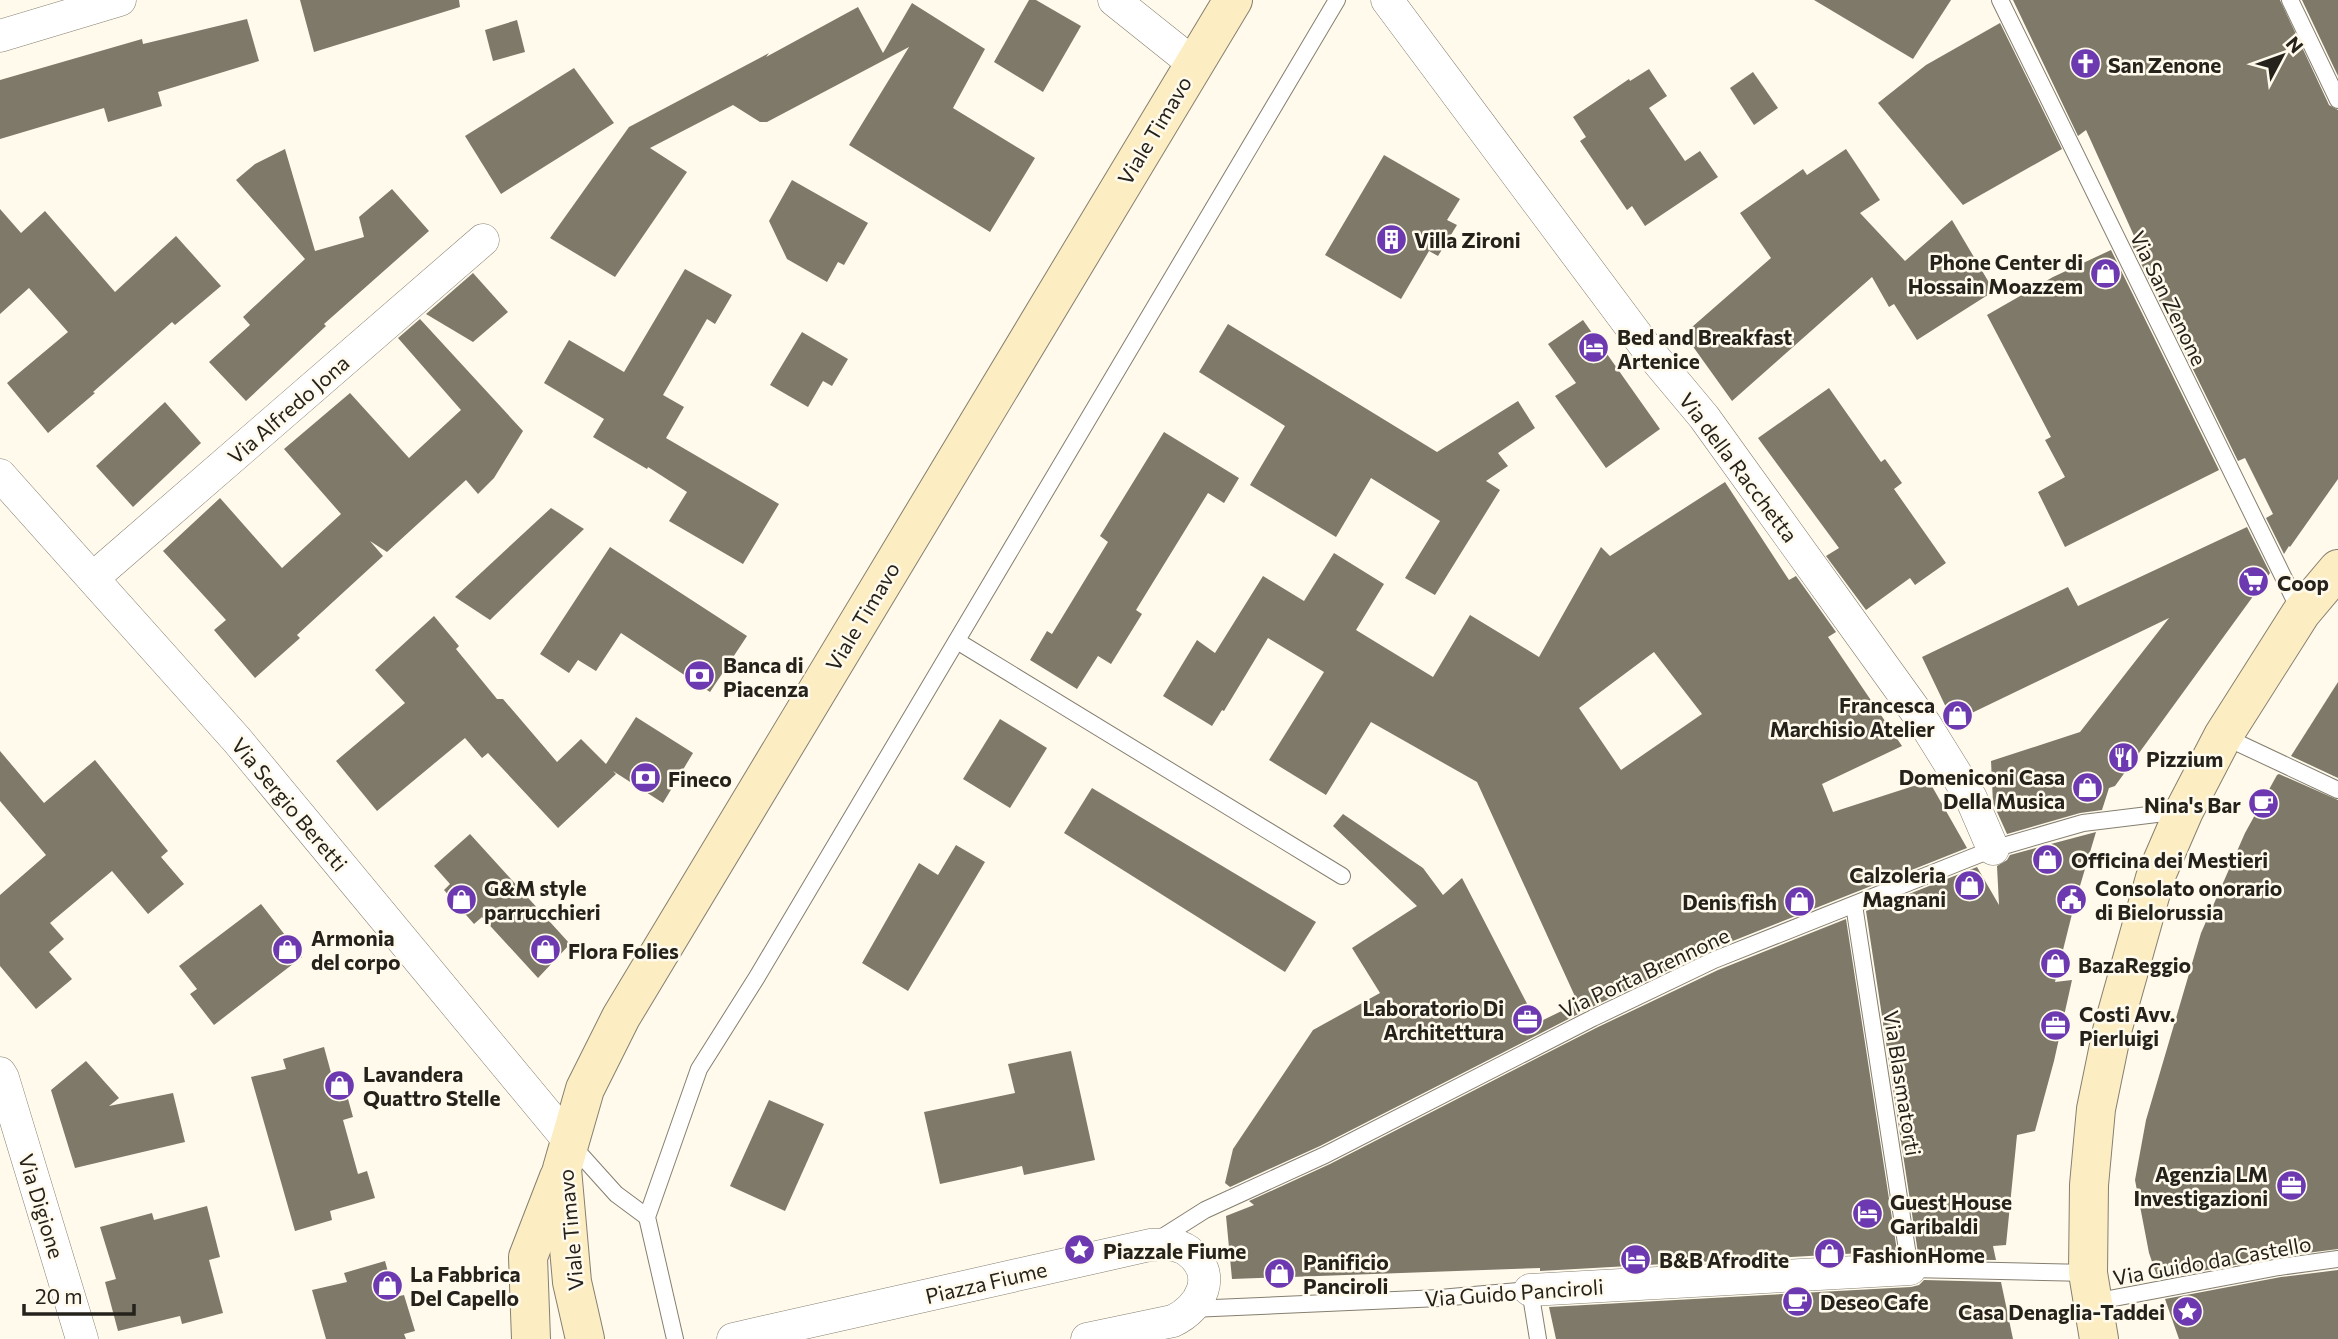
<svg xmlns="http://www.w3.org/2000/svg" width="2338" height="1339" font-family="Commissioner,sans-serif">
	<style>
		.building { fill: #7e7969; fill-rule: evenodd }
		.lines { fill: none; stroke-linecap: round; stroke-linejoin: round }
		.lane-casing { stroke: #857f70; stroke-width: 18 }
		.street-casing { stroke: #857f70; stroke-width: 33 }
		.secondary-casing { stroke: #857f70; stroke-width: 40 }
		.lane { stroke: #fff; stroke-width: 16 }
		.street { stroke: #fff; stroke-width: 32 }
		.secondary { stroke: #fceec2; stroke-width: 38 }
		.labels { text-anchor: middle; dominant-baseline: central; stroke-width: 5; stroke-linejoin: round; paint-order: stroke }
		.poi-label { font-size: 21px; font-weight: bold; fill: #25221c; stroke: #fffaec; text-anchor: start }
		.street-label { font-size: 21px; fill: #25221c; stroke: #fffaec }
	</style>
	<rect width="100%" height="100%" fill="#fffaec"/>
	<g class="building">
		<polygon points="300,0 459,0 460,7 314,52"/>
		<polygon points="1029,0 1036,0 1081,26 1043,92 994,62"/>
		<polygon points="1814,0 1951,0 1913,59"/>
		<polygon points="2013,0 2280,0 2329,105 2338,110 2338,479 2290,547 2289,546 2284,554 2266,518 2273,514 2245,458 2238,461 2130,241 2135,238 2086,130 2078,136"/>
		<polygon points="2302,0 2338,0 2338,76"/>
		<polygon points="912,3 985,49 953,108 1035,158 990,232 849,145 909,47 767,122 760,122 733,105 650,148 687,172 615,277 550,238 629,127 769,53 766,57 858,7 883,53"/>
		<polygon points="247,19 259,61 158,92 162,106 108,122 104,108 0,139 0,80 142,39 143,44"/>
		<polygon points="517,20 525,52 493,61 485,30"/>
		<polygon points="2000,23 2062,149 1963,205 1878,103 1926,65"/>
		<polygon points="574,68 614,123 501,194 465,136"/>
		<polygon points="1649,69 1667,96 1649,108 1685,161 1700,151 1718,177 1645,226 1632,206 1627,210 1580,141 1586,137 1573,117 1629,79 1630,81"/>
		<polygon points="1753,72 1778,108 1754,125 1730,88"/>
		<polygon points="285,149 315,251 364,237 359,217 392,189 429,231 324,324 326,326 246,401 209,362 250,325 243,317 305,259 236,180 255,164"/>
		<polygon points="1846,149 1880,200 1860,213 1905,261 1952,220 1994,291 1917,340 1894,304 1889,307 1872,277 1732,401 1684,334 1771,258 1740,213 1803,169 1807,175"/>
		<polygon points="1384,155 1460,199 1447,220 1457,225 1438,256 1429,251 1401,299 1325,255"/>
		<polygon points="792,180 868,223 844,265 838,262 827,282 787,259 769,221"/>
		<polygon points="0,209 21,233 45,211 115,292 176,236 221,286 175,325 172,322 93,392 95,393 48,433 7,383 68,332 29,288 0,314"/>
		<polygon points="2111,250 2219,470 2065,547 2038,492 2065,477 2045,440 2051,437 1987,315 2053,277"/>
		<polygon points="685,269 732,295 715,324 707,319 663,395 684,407 666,438 779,504 743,564 669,521 687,492 648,467 647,469 593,437 604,419 544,383 569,340 624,372"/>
		<polygon points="473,273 508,312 473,342 426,314"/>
		<polygon points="420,319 523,431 494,478 478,494 466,480 387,552 370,541 383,556 297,635 300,638 255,678 214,630 226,620 163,551 220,498 282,568 341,514 284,449 350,393 409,458 461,410 398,338"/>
		<polygon points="1583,320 1660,429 1606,468 1555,396 1576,383 1548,344"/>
		<polygon points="1228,324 1437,452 1518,401 1535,428 1498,453 1508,466 1486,481 1500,490 1435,595 1405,578 1440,521 1371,478 1336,537 1250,485 1285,426 1199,372"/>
		<polygon points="802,332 848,359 832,386 823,381 808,407 770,385"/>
		<polygon points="1829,388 1881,462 1885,459 1902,483 1894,489 1946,563 1915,585 1910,578 1866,610 1826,556 1839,548 1758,438"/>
		<polygon points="165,402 201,443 133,507 96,466"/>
		<polygon points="1164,432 1239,478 1224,503 1208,493 1136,610 1142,614 1111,664 1098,656 1077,689 1030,660 1047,631 1052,634 1108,542 1100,536"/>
		<path d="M1725 482 1789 580 1796 576 1836 632 1828 637 1902 746 1822 784 1833 812 1929 781 1967 848 1710 950 1588 1009 1320 1146 1230 1187 1225 1183 1233 1149 1313 1030 1380 993 1352 948 1417 906 1333 826 1343 814 1423 868 1443 895 1462 878 1537 1023 1578 1003 1477 782 1371 722 1326 795 1269 760 1324 672 1268 638 1224 711 1222 710 1212 726 1163 696 1197 640 1215 653 1263 576 1304 601 1334 553 1384 584 1356 630 1433 677 1470 615 1539 657 1601 547 1610 556ZM1654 652 1702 714 1621 770 1579 708Z"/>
		<polygon points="551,508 584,529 490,620 455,597"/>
		<polygon points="2247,527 2270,573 2115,786 2109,788 2102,810 2080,813 2007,834 1993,803 1991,761 2080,732 2169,618 1953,722 1922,657 2068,587 2078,606"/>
		<polygon points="610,547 747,636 710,692 621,633 596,671 578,660 569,673 540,654"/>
		<polygon points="434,616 459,646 456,649 497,699 503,699 557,762 581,739 606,764 636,717 693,753 663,803 613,771 616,774 558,828 488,753 482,758 465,738 377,811 336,761 405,703 375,670"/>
		<polygon points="2338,682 2338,778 2291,756"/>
		<polygon points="1000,719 1047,748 1010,808 963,779"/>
		<polygon points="0,751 44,803 95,760 168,851 161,857 184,884 148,914 112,871 50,923 64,939 49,952 72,979 36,1009 0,966 0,895 46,855 0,801"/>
		<polygon points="2279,774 2338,800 2338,1249 2277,1257 2158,1279 2149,1253 2135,1180 2146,1120 2201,933 2245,833 2277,775"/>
		<polygon points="1092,788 1316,922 1285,972 1064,833"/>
		<polygon points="2096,832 2074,906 2055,982 2072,980 2054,1061 2035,1131 2017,1135 2006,1245 1993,1246 1996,1260 1925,1259 1918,1253 1866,911 1977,867 1999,905 1997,866 2007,860 2010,855"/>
		<polygon points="470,834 570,944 538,978 482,917 474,924 444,890 450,884 434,866"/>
		<polygon points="956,845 985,862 908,991 862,963 919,863 938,875"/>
		<polygon points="261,904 302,957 214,1025 190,994 197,989 179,966"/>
		<polygon points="1846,919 1897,1251 1540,1271 1540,1268 1232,1279 1226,1216 1254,1205 1249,1201 1330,1164 1598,1027 1718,970"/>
		<polygon points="324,1047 333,1080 342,1077 353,1117 343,1120 358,1174 367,1171 375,1198 330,1211 332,1220 295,1231 251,1077 286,1069 283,1059"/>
		<polygon points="1071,1051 1095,1160 1024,1175 1022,1166 940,1184 924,1112 1015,1093 1008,1064"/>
		<polygon points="86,1061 119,1098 109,1106 173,1093 185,1142 75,1168 51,1090"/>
		<polygon points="769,1100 824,1124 785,1211 730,1186"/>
		<polygon points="207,1206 220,1257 209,1260 223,1313 182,1324 180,1316 118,1331 105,1282 116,1279 100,1227 152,1213 154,1220"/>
		<polygon points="385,1261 395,1297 404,1295 415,1331 404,1334 406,1339 326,1339 312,1290 347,1282 344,1273"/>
		<polygon points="2338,1270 2338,1339 2179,1339 2165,1299 2281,1277"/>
		<polygon points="1924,1280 2001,1282 2013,1339 1556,1339 1549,1307 1911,1287 1919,1285"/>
	</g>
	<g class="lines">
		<defs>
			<g id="lane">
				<polyline points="2000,0 2301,613"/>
				<polyline points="2290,0 2338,100"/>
				<polyline points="957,641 1342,876"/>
				<polyline points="2223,736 2338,790"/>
				<polyline points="1854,905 1910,1269 2088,1273"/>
				<polyline points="571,1144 616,1194 647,1217"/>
				<polyline points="1156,1241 1205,1210 1325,1155 1593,1018 1714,960 1993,849 2083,823 2181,811"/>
				<polyline points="2093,1302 2279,1267 2338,1259"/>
				<polyline points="1191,1309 1440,1298 1530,1290 1538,1339"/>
				<polyline points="675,1339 647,1217 699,1069 757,977 1337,0"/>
			</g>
			<g id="street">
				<polyline points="1114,0 1194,64"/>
				<polyline points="1387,0 1648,350 1704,417 1858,631 1925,724 1971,798 1993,849"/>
				<polyline points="0,36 120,0"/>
				<polyline points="0,475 237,740 570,1142"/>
				<polyline points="93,578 483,240"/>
				<polyline points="0,1073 3,1078 82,1339"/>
				<polyline points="1530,1290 1910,1269"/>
				<path d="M733 1339 1150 1245C1163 1244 1177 1243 1188 1251 1219 1274 1201 1308 1173 1321L1087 1339"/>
			</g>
			<g id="secondary">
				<polyline points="531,1339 528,1257 559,1177"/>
				<polyline points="585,1339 572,1282 562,1169 585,1089 621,1017 1233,0"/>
				<polyline points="2099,1339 2088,1273 2089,1185 2096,1109 2112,1031 2155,878 2184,811 2223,736 2301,613 2338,569"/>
			</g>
		</defs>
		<use href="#lane" class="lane-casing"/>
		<use href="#street" class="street-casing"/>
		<use href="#secondary" class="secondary-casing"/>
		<use href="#lane" class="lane"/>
		<use href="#street" class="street"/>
		<use href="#secondary" class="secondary"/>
	</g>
	<defs>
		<symbol id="church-disc" viewBox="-11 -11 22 22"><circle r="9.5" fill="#6d39b0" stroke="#fffaec"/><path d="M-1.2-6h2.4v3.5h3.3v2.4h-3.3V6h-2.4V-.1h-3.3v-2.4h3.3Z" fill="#fff"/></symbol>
		<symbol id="building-disc" viewBox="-11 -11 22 22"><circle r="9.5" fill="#6d39b0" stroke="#fffaec"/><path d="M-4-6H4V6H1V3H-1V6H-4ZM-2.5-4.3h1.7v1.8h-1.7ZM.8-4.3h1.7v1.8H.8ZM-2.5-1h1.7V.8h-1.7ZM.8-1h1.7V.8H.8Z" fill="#fff"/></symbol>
		<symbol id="shop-disc" viewBox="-11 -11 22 22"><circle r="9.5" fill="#6d39b0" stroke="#fffaec"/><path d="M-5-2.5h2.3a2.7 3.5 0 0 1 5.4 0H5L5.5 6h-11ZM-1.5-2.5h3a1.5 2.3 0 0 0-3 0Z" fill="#fff"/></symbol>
		<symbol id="hotel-disc" viewBox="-11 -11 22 22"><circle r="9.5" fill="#6d39b0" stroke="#fffaec"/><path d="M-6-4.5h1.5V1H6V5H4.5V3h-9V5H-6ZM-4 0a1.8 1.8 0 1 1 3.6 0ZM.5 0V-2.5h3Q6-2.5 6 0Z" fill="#fff"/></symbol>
		<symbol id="supermarket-disc" viewBox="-11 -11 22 22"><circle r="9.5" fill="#6d39b0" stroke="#fffaec"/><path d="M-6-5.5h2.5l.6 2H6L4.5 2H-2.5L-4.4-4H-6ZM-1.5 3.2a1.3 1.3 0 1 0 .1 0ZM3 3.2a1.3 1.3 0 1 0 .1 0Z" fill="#fff"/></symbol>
		<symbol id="bank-disc" viewBox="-11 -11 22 22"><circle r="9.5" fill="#6d39b0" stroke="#fffaec"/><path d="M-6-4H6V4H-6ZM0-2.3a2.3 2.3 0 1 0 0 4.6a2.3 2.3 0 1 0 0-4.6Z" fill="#fff"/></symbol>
		<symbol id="restaurant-disc" viewBox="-11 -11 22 22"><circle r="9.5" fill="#6d39b0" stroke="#fffaec"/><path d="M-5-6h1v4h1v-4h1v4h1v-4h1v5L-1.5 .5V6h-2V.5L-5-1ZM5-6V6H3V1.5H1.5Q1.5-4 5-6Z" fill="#fff"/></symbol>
		<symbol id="cafe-disc" viewBox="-11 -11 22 22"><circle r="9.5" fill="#6d39b0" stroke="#fffaec"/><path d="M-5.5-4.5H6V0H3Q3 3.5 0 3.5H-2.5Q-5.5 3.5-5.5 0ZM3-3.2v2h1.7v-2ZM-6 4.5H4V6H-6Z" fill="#fff"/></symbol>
		<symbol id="civic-disc" viewBox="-11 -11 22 22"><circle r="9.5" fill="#6d39b0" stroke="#fffaec"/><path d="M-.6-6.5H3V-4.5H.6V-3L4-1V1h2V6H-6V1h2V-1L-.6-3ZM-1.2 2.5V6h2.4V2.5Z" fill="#fff"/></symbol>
		<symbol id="office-disc" viewBox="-11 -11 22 22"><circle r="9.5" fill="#6d39b0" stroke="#fffaec"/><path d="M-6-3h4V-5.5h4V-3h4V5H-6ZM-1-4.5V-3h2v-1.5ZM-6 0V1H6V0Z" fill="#fff"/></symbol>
		<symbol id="sight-disc" viewBox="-11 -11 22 22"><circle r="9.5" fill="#6d39b0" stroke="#fffaec"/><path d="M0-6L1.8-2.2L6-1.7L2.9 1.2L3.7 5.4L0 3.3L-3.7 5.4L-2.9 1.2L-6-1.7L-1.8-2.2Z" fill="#fff"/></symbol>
	</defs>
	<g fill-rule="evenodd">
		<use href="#church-disc" x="2068" y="46" width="35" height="35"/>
		<use href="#building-disc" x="1374" y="222" width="35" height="35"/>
		<use href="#shop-disc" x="2088" y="256" width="35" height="35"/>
		<use href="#hotel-disc" x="1576" y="330" width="35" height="35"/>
		<use href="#supermarket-disc" x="2236" y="564" width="35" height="35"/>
		<use href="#bank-disc" x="682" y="658" width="35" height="35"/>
		<use href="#shop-disc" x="1940" y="698" width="35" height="35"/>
		<use href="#restaurant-disc" x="2106" y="740" width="35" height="35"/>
		<use href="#bank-disc" x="628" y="760" width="35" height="35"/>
		<use href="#shop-disc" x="2070" y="770" width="35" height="35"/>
		<use href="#cafe-disc" x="2246" y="786" width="35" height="35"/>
		<use href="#shop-disc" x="2030" y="842" width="35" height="35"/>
		<use href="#shop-disc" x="1952" y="868" width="35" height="35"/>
		<use href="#shop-disc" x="444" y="882" width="35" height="35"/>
		<use href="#civic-disc" x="2054" y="882" width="35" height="35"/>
		<use href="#shop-disc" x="1782" y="884" width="35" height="35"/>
		<use href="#shop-disc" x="270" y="932" width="35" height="35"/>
		<use href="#shop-disc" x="528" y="932" width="35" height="35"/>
		<use href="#shop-disc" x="2038" y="946" width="35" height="35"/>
		<use href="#office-disc" x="1510" y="1002" width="35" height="35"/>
		<use href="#office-disc" x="2038" y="1008" width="35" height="35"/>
		<use href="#shop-disc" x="322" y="1068" width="35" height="35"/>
		<use href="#office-disc" x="2274" y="1168" width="35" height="35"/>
		<use href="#hotel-disc" x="1850" y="1196" width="35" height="35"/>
		<use href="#sight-disc" x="1062" y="1232" width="35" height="35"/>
		<use href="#shop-disc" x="1812" y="1236" width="35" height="35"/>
		<use href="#hotel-disc" x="1618" y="1242" width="35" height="35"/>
		<use href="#shop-disc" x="1262" y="1256" width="35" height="35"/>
		<use href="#shop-disc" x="370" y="1268" width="35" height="35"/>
		<use href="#cafe-disc" x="1780" y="1284" width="35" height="35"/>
		<use href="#sight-disc" x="2170" y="1294" width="35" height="35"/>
	</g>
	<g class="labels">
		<g class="poi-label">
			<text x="2108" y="64">San Zenone</text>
			<text x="1414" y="239">Villa Zironi</text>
			<text x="2083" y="261" text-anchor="end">Phone Center di<tspan x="2083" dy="24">Hossain Moazzem</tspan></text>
			<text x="1617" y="336">Bed and Breakfast<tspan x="1617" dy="24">Artenice</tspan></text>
			<text x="2277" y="582">Coop</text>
			<text x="723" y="664">Banca di<tspan x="723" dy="24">Piacenza</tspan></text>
			<text x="1935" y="704" text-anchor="end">Francesca<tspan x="1935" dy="24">Marchisio Atelier</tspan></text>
			<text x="2146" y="758">Pizzium</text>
			<text x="2065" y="776" text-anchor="end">Domeniconi Casa<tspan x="2065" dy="24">Della Musica</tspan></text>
			<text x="668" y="778">Fineco</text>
			<text x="2241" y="804" text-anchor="end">Nina's Bar</text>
			<text x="2071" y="859">Officina dei Mestieri</text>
			<text x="1946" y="874" text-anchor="end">Calzoleria<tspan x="1946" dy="24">Magnani</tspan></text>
			<text x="484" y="887">G&amp;M style<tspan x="484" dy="24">parrucchieri</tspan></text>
			<text x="2095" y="887">Consolato onorario<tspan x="2095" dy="24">di Bielorussia</tspan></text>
			<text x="1777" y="901" text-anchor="end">Denis fish</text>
			<text x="311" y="937">Armonia<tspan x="311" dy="24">del corpo</tspan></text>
			<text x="568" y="950">Flora Folies</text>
			<text x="2078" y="964">BazaReggio</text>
			<text x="1504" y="1007" text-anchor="end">Laboratorio Di<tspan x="1504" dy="24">Architettura</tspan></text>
			<text x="2079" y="1013">Costi Avv.<tspan x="2079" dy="24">Pierluigi</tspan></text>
			<text x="363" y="1073">Lavandera<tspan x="363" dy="24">Quattro Stelle</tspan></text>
			<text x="2268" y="1173" text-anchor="end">Agenzia LM<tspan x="2268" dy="24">Investigazioni</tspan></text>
			<text x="1890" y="1201">Guest House<tspan x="1890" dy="24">Garibaldi</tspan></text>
			<text x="1103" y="1250">Piazzale Fiume</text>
			<text x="1852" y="1254">FashionHome</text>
			<text x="1659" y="1259">B&amp;B Afrodite</text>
			<text x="1303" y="1261">Panificio<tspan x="1303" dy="24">Panciroli</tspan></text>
			<text x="410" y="1273">La Fabbrica<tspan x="410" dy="24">Del Capello</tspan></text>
			<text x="1820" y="1301">Deseo Cafe</text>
			<text x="2165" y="1311" text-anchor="end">Casa Denaglia-Taddei</text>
		</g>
		<g class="street-label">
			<text transform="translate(1154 130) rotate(-59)">Viale Timavo</text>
			<text transform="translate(2169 298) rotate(64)">Via San Zenone</text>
			<text transform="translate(288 409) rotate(-41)">Via Alfredo Jona</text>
			<text transform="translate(1739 467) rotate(53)">Via della Racchetta</text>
			<text transform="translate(862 616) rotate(-59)">Viale Timavo</text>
			<text transform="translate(290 804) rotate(50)">Via Sergio Beretti</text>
			<text transform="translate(1644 972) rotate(-25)">Via Porta Brennone</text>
			<text transform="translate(1903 1083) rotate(81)">Via Blasmatorti</text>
			<text transform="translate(42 1206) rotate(73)">Via Digione</text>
			<text transform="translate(570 1230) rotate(-95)">Viale Timavo</text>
			<text transform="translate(2212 1260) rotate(-10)">Via Guido da Castello</text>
			<text transform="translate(986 1282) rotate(-13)">Piazza Fiume</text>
			<text transform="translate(1514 1292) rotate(-4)">Via Guido Panciroli</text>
		</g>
	</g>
	<g transform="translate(2282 56) rotate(49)" stroke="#fffaec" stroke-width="5" paint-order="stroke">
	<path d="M0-5L12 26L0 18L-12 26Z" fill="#25221c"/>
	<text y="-10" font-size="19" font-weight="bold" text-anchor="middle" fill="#25221c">N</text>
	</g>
	<path d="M24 1304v10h110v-10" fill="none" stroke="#25221c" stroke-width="3.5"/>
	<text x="35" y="1304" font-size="21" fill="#25221c" stroke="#fffaec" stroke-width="5" paint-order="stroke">20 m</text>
</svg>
